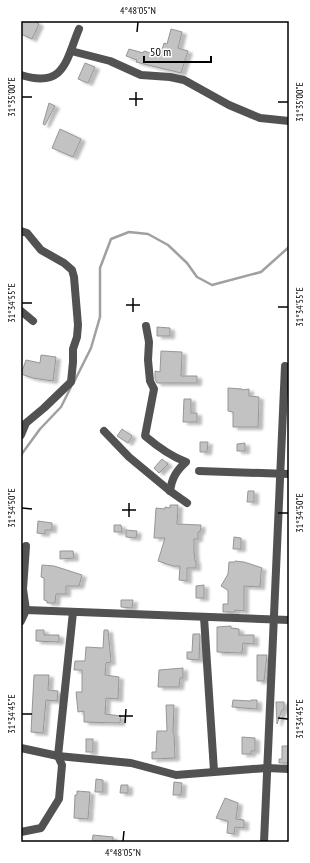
<svg xmlns="http://www.w3.org/2000/svg" width="310" height="863" font-family="'PT Sans Narrow',sans-serif">
	<style>
		.lines { fill: none; stroke-linecap: round; stroke-linejoin: round }
		.stream { stroke: #a0a0a0; stroke-width: 2.5 }
		.building { fill: #c2c2c2; stroke: #969696; filter: url(#shadow) }
		.minor { stroke: #525252; stroke-width: 8 }
		.ticks { fill: none; stroke: #000; stroke-width: 1.5 }
		.neatline { fill: none; stroke: #000; stroke-width: 1.5 }
		.ticks-label { font-size: 10px; text-anchor: middle; fill: #000 }
	</style>
	<defs>
		<filter id="shadow"><feDropShadow dx="4.5" dy="2.5" stdDeviation="1" flood-color="#0004"/></filter>
	</defs>
	<rect width="100%" height="100%" fill="#fff"/>
	<g class="lines">
		<g class="stream">
			<polyline points="74,382 91,348 100,317 100,268 111,239 129,232 148,234 168,245 187,263 197,277 212,285 261,272 289,247"/>
			<polyline points="21,455 40,429 61,407 71,387"/>
		</g>
	</g>
	<g class="building">
		<polygon points="21,21 34,21 39,24 32,39 21,34"/>
		<polygon points="171,29 182,32 178,48 188,51 181,73 136,62 137,60 126,56 129,49 143,53 144,51 160,56 164,43 167,44"/>
		<polygon points="85,63 95,67 88,83 78,79"/>
		<polygon points="49,103 55,106 45,125 43,124"/>
		<polygon points="60,129 81,139 73,157 52,148"/>
		<polygon points="157,327 170,328 170,336 157,336"/>
		<polygon points="161,351 182,352 181,376 197,376 197,383 157,383 155,379 155,371 160,372"/>
		<polygon points="41,355 56,357 53,381 33,378 21,374 26,360 40,363"/>
		<polygon points="228,388 242,389 242,390 249,389 249,396 259,397 258,427 233,427 233,412 228,411"/>
		<polygon points="184,399 191,399 191,413 197,413 197,422 183,422"/>
		<polygon points="122,429 132,436 128,443 117,436"/>
		<polygon points="200,442 208,442 207,452 200,452"/>
		<polygon points="245,443 245,451 237,451 237,444"/>
		<polygon points="162,459 168,464 159,473 154,468"/>
		<polygon points="248,491 254,491 254,502 247,502"/>
		<polygon points="170,505 178,505 177,524 201,525 200,532 198,532 198,539 194,539 194,552 195,561 196,561 196,568 187,568 187,581 179,580 180,566 173,566 158,561 165,538 154,538 156,508 165,509 165,507 170,508"/>
		<polygon points="38,521 52,523 52,530 45,530 45,534 37,533"/>
		<polygon points="114,525 121,525 122,532 114,532"/>
		<polygon points="126,530 137,531 136,538 126,537"/>
		<polygon points="234,537 241,538 241,549 233,549"/>
		<polygon points="60,551 73,551 74,558 60,559"/>
		<polygon points="235,561 244,562 262,568 261,572 260,587 244,586 244,611 235,610 235,612 223,612 223,604 228,604 228,590 221,586 228,574 229,562 235,562"/>
		<polygon points="42,565 54,566 82,575 79,586 66,586 66,594 56,594 55,603 47,603 47,601 44,600 44,578 41,577"/>
		<polygon points="204,585 204,598 196,598 196,586"/>
		<polygon points="121,600 133,600 132,608 121,607"/>
		<polygon points="231,626 231,628 239,629 239,635 254,635 254,644 243,643 242,653 217,652 217,627"/>
		<polygon points="36,630 44,630 44,635 59,635 59,642 36,641"/>
		<polygon points="104,630 108,630 111,662 106,663 105,675 119,677 118,699 106,698 105,714 121,716 120,723 84,722 84,711 78,712 76,692 82,692 82,670 74,670 75,661 85,661 86,647 103,648"/>
		<polygon points="193,634 200,634 199,660 187,659 187,652 192,652"/>
		<polygon points="257,655 267,655 264,681 257,681"/>
		<polygon points="183,668 183,678 180,678 179,687 158,687 159,670"/>
		<polygon points="34,675 49,675 48,690 58,691 57,701 46,700 43,733 31,732"/>
		<polygon points="233,700 251,701 251,700 257,700 257,709 232,707"/>
		<polygon points="276,702 284,702 284,710 282,710 277,724"/>
		<polygon points="166,705 174,705 173,732 174,734 175,758 152,759 152,752 156,752 157,731 167,731"/>
		<polygon points="242,737 255,738 255,751 251,751 251,754 242,754"/>
		<rect x="86" y="739" width="7" height="13"/>
		<polygon points="282,746 289,746 289,763 279,763 279,759 282,759"/>
		<polygon points="96,779 103,780 103,792 95,792"/>
		<polygon points="174,782 182,783 181,795 173,795"/>
		<polygon points="121,785 128,785 128,793 120,793"/>
		<polygon points="77,791 90,792 88,819 74,818 75,795 77,795"/>
		<polygon points="225,798 238,803 236,819 244,820 244,828 235,827 234,834 227,833 228,821 216,818"/>
		<polygon points="93,835 113,837 113,842 92,842"/>
	</g>
	<g class="lines">
		<g class="minor">
			<polyline points="71,51 110,61 141,75 170,77 184,80 229,105 260,118 289,121"/>
			<path d="M21 75C65 89 66 60 79 29"/>
			<polyline points="21,231 27,233 41,250 64,263 72,270 74,277 78,325 77,337 73,349 73,362 71,382 44,408 26,423 21,435"/>
			<polyline points="21,311 33,321"/>
			<path d="M146 326 149 342 148 360 150 381 154 389 145 436C158 447 170 456 186 462 176 471 172 478 170 491"/>
			<polyline points="104,431 129,457 170,491 187,503"/>
			<polyline points="199,471 289,474"/>
			<polyline points="26,610 289,620"/>
			<polyline points="204,617 214,771"/>
			<polyline points="21,621 26,610 23,589 26,546"/>
			<polyline points="21,748 58,756 131,763 176,775 267,768 289,769"/>
			<polyline points="21,832 41,828 59,799 62,765 58,756 73,612"/>
			<polyline points="264,842 285,366"/>
		</g>
	</g>
	<path class="ticks" d="M137 32 138 22M22 97H32M129 99H143M278 102H288M136 106V92M22 303H32M126 305H140M278 307H288M133 312V298M22 508 32 509M122 510H136M278 513H288M129 517V503M22 714H32M119 716H133M278 718 288 719M125 723 126 709M123 841 124 831"/>
	<rect width="310" height="863" fill="none" stroke="#ffffff" stroke-width="44"/>
	<path d="M144 56v6h67v-6" fill="none" stroke="#000000" stroke-width="2"/>
	<text x="150" y="56" font-size="12" fill="#000000" stroke="#ffffff" stroke-width="3" paint-order="stroke">50 m</text>
	<rect x="22" y="22" width="266" height="819" class="neatline"/>
	<g class="ticks-label">
		<text x="138" y="14">4°48'05"N</text>
		<text transform="translate(11 97) rotate(-90)" y="4">31°35'00"E</text>
		<text transform="translate(299 102) rotate(-90)" y="4">31°35'00"E</text>
		<text transform="translate(11 303) rotate(-90)" y="4">31°34'55"E</text>
		<text transform="translate(299 307) rotate(-90)" y="4">31°34'55"E</text>
		<text transform="translate(11 508) rotate(-90)" y="4">31°34'50"E</text>
		<text transform="translate(299 513) rotate(-90)" y="4">31°34'50"E</text>
		<text transform="translate(11 714) rotate(-90)" y="4">31°34'45"E</text>
		<text transform="translate(299 719) rotate(-90)" y="4">31°34'45"E</text>
		<text x="123" y="856">4°48'05"N</text>
	</g>
</svg>
